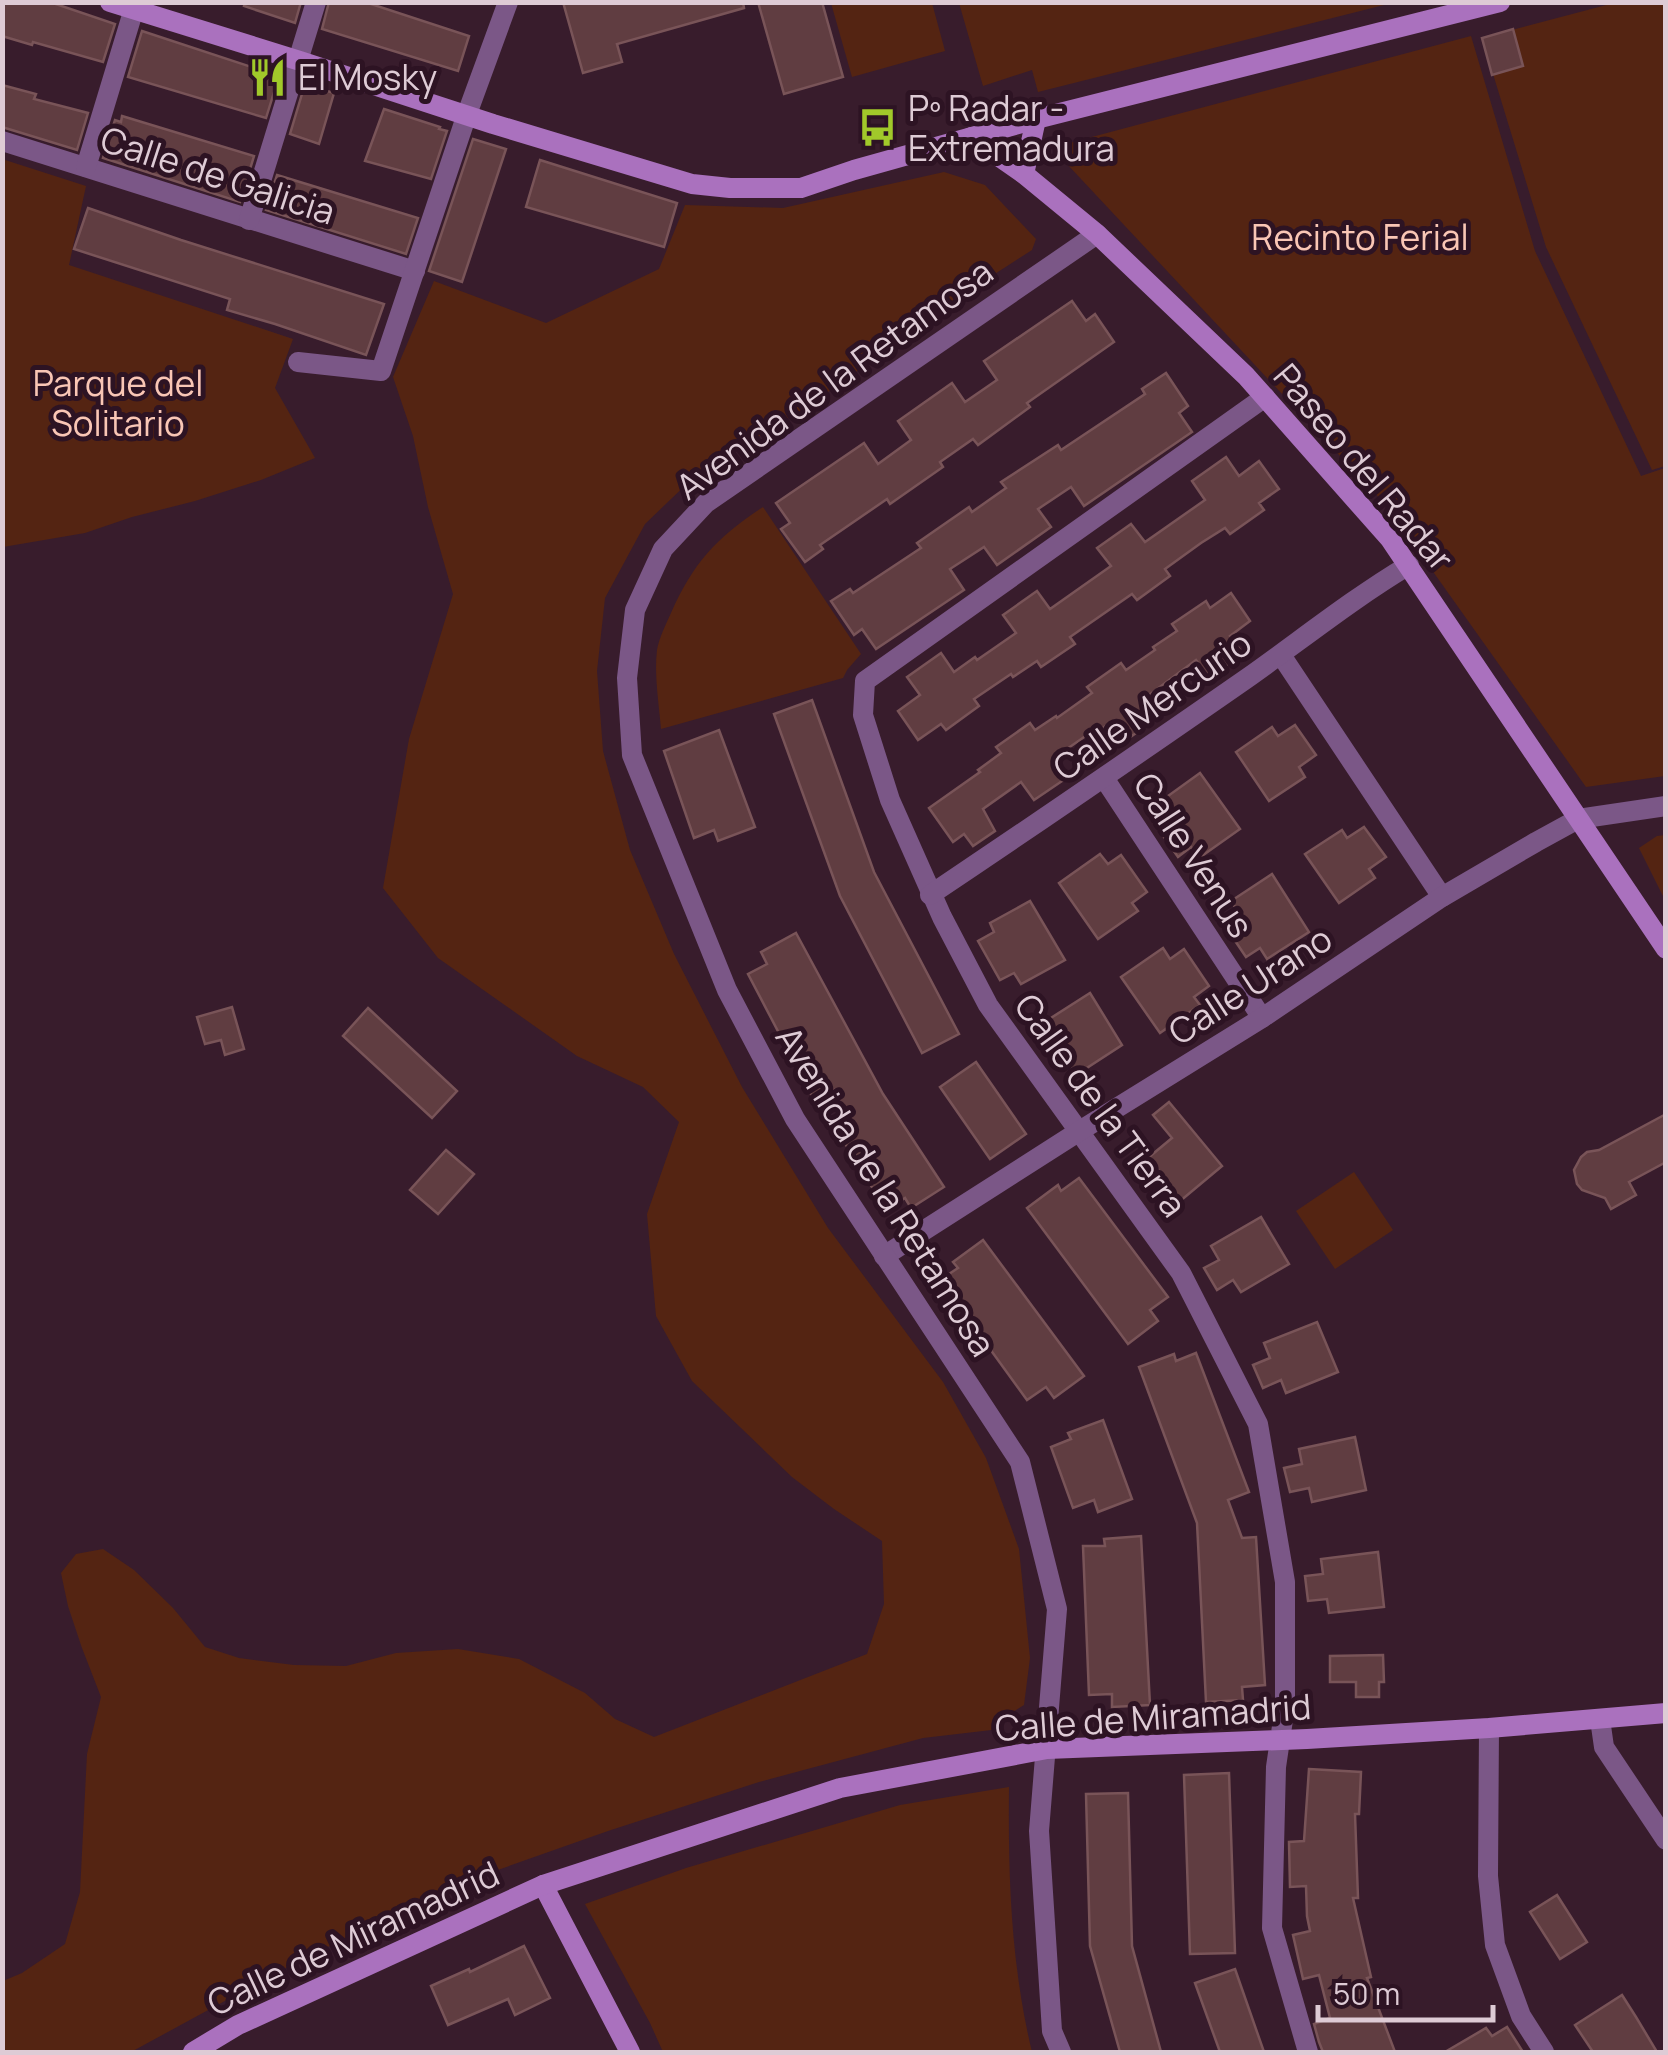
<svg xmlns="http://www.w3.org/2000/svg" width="1668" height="2055" font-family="Manrope,sans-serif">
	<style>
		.green { fill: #542412 }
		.building { fill: #603d41; stroke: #795458; stroke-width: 2.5 }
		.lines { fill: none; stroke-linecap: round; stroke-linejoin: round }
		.street { stroke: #7b5787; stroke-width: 20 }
		.secondary { stroke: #aa71be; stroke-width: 20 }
		.labels { text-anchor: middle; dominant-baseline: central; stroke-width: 10; stroke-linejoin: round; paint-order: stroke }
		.poi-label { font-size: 35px; fill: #decbd5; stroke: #2d1323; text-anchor: start }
		.street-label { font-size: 35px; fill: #decbd5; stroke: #2d1323 }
		.park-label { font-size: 35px; fill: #f9c6b5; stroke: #2d1323 }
	</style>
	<rect width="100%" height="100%" fill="#381c2c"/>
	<g class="green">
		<polygon points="831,3 932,3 945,51 852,77"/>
		<polygon points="959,3 959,2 1392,3 1038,92 1032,70 983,86"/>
		<polygon points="1614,3 1665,3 1665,466 1652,470 1546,247 1482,38"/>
		<polygon points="1471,36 1535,251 1641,476 1665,468 1665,776 1586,787 1385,504 1067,164 1058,146"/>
		<polygon points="2,159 86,186 69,265 293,339 275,388 315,458 261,480 195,501 132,517 85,533 3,547"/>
		<polygon points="944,172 985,185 1036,239 1032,250 987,279 808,406 696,475 645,524 605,598 597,671 603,751 630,850 674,954 742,1087 828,1228 943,1382 986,1458 1019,1549 1030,1658 1024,1705 1008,1715 1000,1729 923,1738 759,1782 608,1831 475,1878 304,1958 131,2052 3,2052 3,1981 22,1973 65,1944 80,1892 87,1754 101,1697 82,1648 68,1606 61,1573 76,1554 103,1549 134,1570 173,1608 205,1647 239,1658 294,1665 346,1666 396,1653 458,1649 519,1659 585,1693 615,1719 654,1737 867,1654 884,1604 882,1541 834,1509 792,1477 692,1381 656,1316 647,1214 679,1122 643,1087 577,1056 438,958 383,888 409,739 453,594 428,507 413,436 393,377 434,281 546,323 659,269 685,205 783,208"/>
		<path d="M763 507 861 654 847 670 843 678 661 729C659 704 654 675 657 650 659 638 666 624 671 613 693 563 717 537 763 507Z"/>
		<polygon points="1665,835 1666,835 1665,900 1639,848 1657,836"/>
		<polygon points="1354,1172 1393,1230 1335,1269 1296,1211"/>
		<path d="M1009 1787C1008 1877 1011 1965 1032 2052H663L650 2023 585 1904 686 1868 900 1805Z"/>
	</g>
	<g class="building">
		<polygon points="2,2 50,2 115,24 103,62 33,42 32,45 2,36"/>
		<polygon points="245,2 301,2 295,23 244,6"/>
		<polygon points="329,2 365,2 469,36 458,71 322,29"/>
		<polygon points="563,2 743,2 744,8 617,44 622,62 583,73"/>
		<polygon points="758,2 822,2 843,77 784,94"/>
		<polygon points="1513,29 1523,66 1492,75 1482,38"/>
		<polygon points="142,31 279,76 266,118 128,77"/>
		<polygon points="305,84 334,93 319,144 290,134"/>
		<polygon points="2,85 36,94 34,99 88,113 77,150 2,127"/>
		<polygon points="384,109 440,127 439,129 447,131 431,179 365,161"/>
		<polygon points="122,116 254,156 240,202 103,158 115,120 121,122"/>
		<polygon points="473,139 506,149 462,282 429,271"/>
		<polygon points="540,160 677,203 664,247 526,207"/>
		<polygon points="277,175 418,218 406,254 266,210"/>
		<polygon points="88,208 181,240 384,304 366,355 275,324 227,310 230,299 74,249"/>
		<polygon points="1072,301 1086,321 1095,314 1114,342 1027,403 1030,407 978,445 973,439 940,462 943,467 910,490 890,504 887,499 820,545 823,549 805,562 781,529 790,523 776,503 864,443 878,464 911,440 898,421 952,383 965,402 997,380 984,361"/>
		<polygon points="1166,373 1188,406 1179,413 1192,432 1084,506 1071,487 1038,509 1051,527 997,565 984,547 950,569 964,590 876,649 862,629 854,635 831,601 850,589 853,593 921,548 917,543 969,507 972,512 1006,488 1001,482 1058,445 1061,450 1145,394 1142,389"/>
		<polygon points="1226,457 1239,476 1259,461 1279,489 1259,503 1264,510 1230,534 1225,528 1201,543 1165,569 1170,576 1137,600 1132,594 1070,637 1075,644 1041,667 1037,661 1013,677 1011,674 974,699 979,706 946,730 941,724 918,740 898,711 920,695 907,677 941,653 954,672 975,657 977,660 1016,633 1003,615 1037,591 1050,609 1111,566 1097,548 1131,524 1145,542 1205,500 1192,481"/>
		<polygon points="1231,593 1250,621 1230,636 1243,654 1209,678 1196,660 1145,698 1158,717 1125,741 1111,722 1089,738 1087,735 1054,758 1068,777 1034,800 1021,782 983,809 995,831 973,846 964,834 953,842 929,808 980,772 978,770 1001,753 996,747 1030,723 1035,730 1056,716 1057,718 1092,693 1087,687 1121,663 1126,670 1155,650 1153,647 1177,631 1172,624 1206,601 1210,608"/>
		<polygon points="812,700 874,872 959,1034 922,1053 840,896 774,714"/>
		<polygon points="1295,725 1316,755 1299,767 1305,777 1269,801 1236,752 1272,727 1278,736"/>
		<polygon points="719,730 755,827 718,841 714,830 694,838 664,751"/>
		<polygon points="1200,773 1240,829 1199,858 1191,847 1178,857 1152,820 1166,810 1161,801"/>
		<polygon points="1364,827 1386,857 1369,869 1375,878 1339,903 1305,854 1342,830 1347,838"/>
		<polygon points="1100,854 1108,864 1121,855 1147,892 1132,903 1138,911 1098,939 1059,883"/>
		<polygon points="1272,874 1309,932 1267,959 1260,948 1246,957 1221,920 1237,910 1231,901"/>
		<polygon points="1030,901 1065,960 1021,984 1014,973 1000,980 978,941 994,932 990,923"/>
		<polygon points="796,933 883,1094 944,1187 911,1208 905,1198 886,1210 838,1132 851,1123 834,1090 814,1100 748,974 767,964 761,952"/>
		<polygon points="1163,948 1170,959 1184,949 1209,986 1194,997 1200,1005 1160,1033 1121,977"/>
		<polygon points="1090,993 1122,1045 1076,1075 1043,1023"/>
		<polygon points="232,1007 244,1049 225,1055 221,1040 205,1044 197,1017"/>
		<polygon points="368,1008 457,1091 432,1118 343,1036"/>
		<polygon points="976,1062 1026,1134 990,1159 940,1087"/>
		<polygon points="1169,1102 1222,1166 1179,1202 1158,1177 1162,1174 1148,1158 1172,1138 1153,1115"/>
		<polygon points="1666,1114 1666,1162 1629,1182 1636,1195 1611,1209 1605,1198 1582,1190 1577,1184 1574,1170 1581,1157 1587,1152 1599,1150"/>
		<polygon points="446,1150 474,1174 438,1214 410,1190"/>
		<polygon points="1079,1178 1168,1297 1150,1310 1158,1321 1128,1344 1027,1208 1058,1185 1061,1191"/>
		<polygon points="1261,1217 1289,1264 1241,1292 1233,1280 1217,1290 1204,1268 1219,1260 1211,1246"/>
		<polygon points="983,1240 1084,1376 1054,1398 1046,1387 1027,1400 940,1280 958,1268 953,1262"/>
		<polygon points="1317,1322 1338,1372 1286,1393 1281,1380 1263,1388 1253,1365 1270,1358 1264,1343"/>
		<polygon points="1196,1353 1249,1492 1228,1500 1242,1538 1256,1537 1265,1685 1242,1687 1243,1700 1206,1702 1197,1523 1139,1367 1174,1354 1176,1361"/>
		<polygon points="1103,1420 1132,1499 1098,1512 1094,1500 1073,1508 1051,1447 1071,1439 1068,1433"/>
		<polygon points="1355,1437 1366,1490 1312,1502 1309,1488 1290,1492 1284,1468 1302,1464 1299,1449"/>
		<polygon points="1141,1536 1150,1705 1112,1707 1112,1694 1089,1695 1083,1546 1105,1546 1104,1539"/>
		<polygon points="1378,1552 1384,1607 1329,1613 1327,1599 1308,1601 1305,1576 1323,1574 1321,1559"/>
		<polygon points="1383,1655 1384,1682 1379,1682 1379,1697 1356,1697 1356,1682 1330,1682 1330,1656"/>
		<polygon points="1309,1769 1361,1772 1359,1814 1355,1814 1358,1898 1353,1898 1371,1977 1367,1978 1395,2052 1323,2052 1319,2042 1314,2024 1330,2018 1319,1975 1303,1979 1293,1935 1310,1931 1307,1916 1306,1886 1290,1887 1289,1842 1304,1841"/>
		<polygon points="1229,1773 1235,1953 1190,1954 1184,1775"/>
		<polygon points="1128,1793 1132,1946 1161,2052 1120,2052 1090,1946 1086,1794"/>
		<polygon points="1557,1895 1587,1942 1560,1959 1530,1912"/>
		<polygon points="524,1946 550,1998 515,2015 508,1999 448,2025 431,1986 469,1969 470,1972"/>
		<polygon points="1235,1969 1264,2052 1220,2052 1195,1983"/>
		<polygon points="1622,1995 1636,2017 1657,2052 1593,2052 1575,2025"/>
		<polygon points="1507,2027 1523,2052 1445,2052 1486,2028 1492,2036"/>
	</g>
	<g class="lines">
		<g class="street">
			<polyline points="2,141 415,271"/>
			<polyline points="86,167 136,2"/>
			<polyline points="249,220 316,2"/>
			<polyline points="298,362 381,371 467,114 508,2"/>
			<polyline points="1265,397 865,681 863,715 890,800 942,917 988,1005 1181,1273 1258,1424 1285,1582 1285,1706 1276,1767 1272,1928 1308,2052"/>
			<polyline points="1281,655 1442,897"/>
			<polyline points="1104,778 1262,1018"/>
			<path d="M930 895C1036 824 1141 752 1246 679 1300 641 1352 599 1409 565"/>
			<polyline points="884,1256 1078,1132 1262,1018 1442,897 1536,842 1578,819 1666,806"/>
			<polyline points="1600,1719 1604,1747 1666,1840"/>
			<polyline points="1489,1728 1488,1876 1495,1945 1521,2016 1544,2052"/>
			<polyline points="1061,2052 1052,2031 1039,1831 1057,1609 1020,1462 795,1119 727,990 632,755 627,678 635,610 663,549 706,503 1097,234"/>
		</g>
		<g class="secondary">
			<polyline points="110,2 300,61 493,124 692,184 730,188 801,188 854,170 1036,119 1500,2"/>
			<polyline points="971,137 1024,174 1097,234 1246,376 1390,539 1666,949"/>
			<polyline points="1024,174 1036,119"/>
			<polyline points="543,1885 630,2052"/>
			<polyline points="193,2052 238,2025 543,1885 840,1788 1047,1749 1307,1739 1489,1728 1666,1713"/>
		</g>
	</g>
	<defs>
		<symbol id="restaurant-bare" viewBox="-9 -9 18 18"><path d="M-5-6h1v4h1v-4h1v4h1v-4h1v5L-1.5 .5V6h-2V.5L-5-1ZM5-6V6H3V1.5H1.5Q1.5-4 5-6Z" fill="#a1c92a" stroke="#2d1323" stroke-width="2.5" paint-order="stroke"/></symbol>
		<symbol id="bus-bare" viewBox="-9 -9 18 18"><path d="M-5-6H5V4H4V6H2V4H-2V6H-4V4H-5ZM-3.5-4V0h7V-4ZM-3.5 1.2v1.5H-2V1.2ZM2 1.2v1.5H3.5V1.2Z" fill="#a1c92a" stroke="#2d1323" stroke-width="2.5" paint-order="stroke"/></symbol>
	</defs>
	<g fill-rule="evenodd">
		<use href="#restaurant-bare" x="240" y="50" width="55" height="55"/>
		<use href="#bus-bare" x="850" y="100" width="55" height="55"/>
	</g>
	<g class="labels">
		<g class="poi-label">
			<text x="298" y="77">El Mosky</text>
			<text x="908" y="108">Pº Radar -<tspan x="908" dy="40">Extremadura</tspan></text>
		</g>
		<g class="street-label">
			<text transform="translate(218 175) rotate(18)">Calle de Galicia</text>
			<text transform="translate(834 379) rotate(-36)">Avenida de la Retamosa</text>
			<text transform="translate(1364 467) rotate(50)">Paseo del Radar</text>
			<text transform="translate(1152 705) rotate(-35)">Calle Mercurio</text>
			<text transform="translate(1194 855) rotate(57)">Calle Venus</text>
			<text transform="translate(1250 985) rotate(-33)">Calle Urano</text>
			<text transform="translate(1101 1105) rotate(54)">Calle de la Tierra</text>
			<text transform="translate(886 1191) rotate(58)">Avenida de la Retamosa</text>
			<text transform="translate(1153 1717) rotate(-4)">Calle de Miramadrid</text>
			<text transform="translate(353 1938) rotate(-25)">Calle de Miramadrid</text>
		</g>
		<g class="park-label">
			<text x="1360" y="237">Recinto Ferial</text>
			<text x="118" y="383">Parque del<tspan x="118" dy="40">Solitario</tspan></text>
		</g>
	</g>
	<rect width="1668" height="2055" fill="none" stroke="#decbd5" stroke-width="10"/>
	<path d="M1318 2005v15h175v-15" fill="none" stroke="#decbd5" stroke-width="5"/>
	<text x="1333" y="2005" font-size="30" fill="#decbd5" stroke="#2d1323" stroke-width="8" paint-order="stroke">50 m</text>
</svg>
